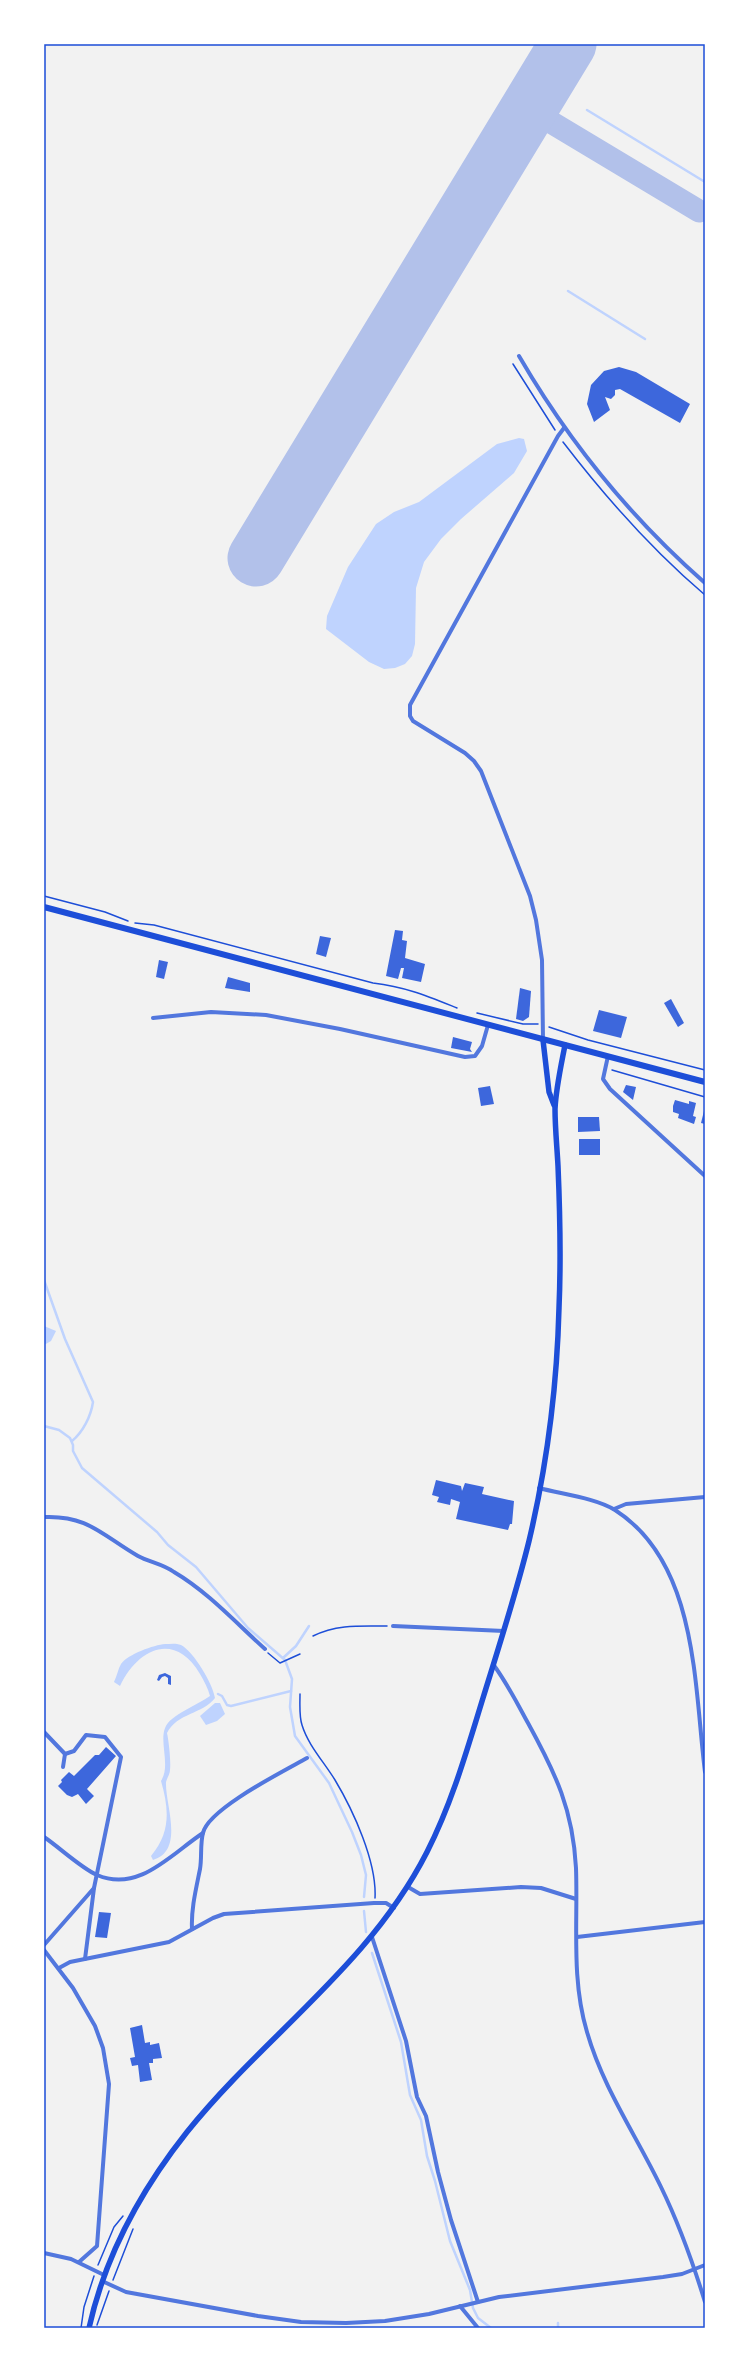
<svg xmlns="http://www.w3.org/2000/svg" width="749" height="2372" font-family="Lato,sans-serif">
	<style>
		.water { fill: #bfd3fe }
		.lines { fill: none; stroke-linecap: round; stroke-linejoin: round }
		.stream { stroke: #bfd3fe; stroke-width: 2.5 }
		.taxiway { stroke: #b2c1ea; stroke-width: 23 }
		.runway { stroke: #b2c1ea; stroke-width: 57 }
		.building { fill: #3d67dc }
		.path { stroke: #1d4ed8; stroke-width: 1.5 }
		.minor { stroke: #5277de; stroke-width: 4 }
		.secondary { stroke: #1d4ed8; stroke-width: 5.5 }
		.primary { stroke: #1d4ed8; stroke-width: 6 }
		.neatline { fill: none; stroke: #1d4ed8; stroke-width: 1.5 }
	</style>
	<rect width="100%" height="100%" fill="#f2f2f2"/>
	<g class="water">
		<polygon points="519,438 524,439 527,451 514,473 461,519 441,539 424,562 416,588 415,644 412,656 405,664 395,668 384,669 369,662 326,629 327,616 348,567 376,524 394,512 419,502 497,444"/>
		<polygon points="44,1326 56,1331 51,1341 44,1345"/>
		<path d="M165 1644C170 1644 176 1643 181 1645 194 1652 213 1684 215 1698 203 1714 177 1713 167 1733 169 1742 171 1762 170 1770 170 1774 167 1778 166 1782 165 1805 185 1850 153 1860L151 1856C171 1832 169 1809 161 1781 173 1762 153 1733 172 1719 183 1710 198 1704 210 1696 208 1688 204 1681 200 1674 175 1631 138 1648 120 1686L114 1682C117 1676 118 1669 121 1664 128 1654 154 1645 165 1644Z"/>
		<polygon points="215,1703 220,1703 225,1714 217,1721 206,1725 200,1716"/>
	</g>
	<g class="lines">
		<g class="stream">
			<polyline points="587,110 705,182"/>
			<polyline points="568,291 645,339"/>
			<path d="M44 1280 65 1339 93 1402C91 1416 83 1432 72 1441"/>
			<polyline points="44,1426 59,1430 70,1438 73,1445 73,1451 82,1468 157,1532 168,1545 196,1567 248,1628 285,1660 292,1679 290,1707 295,1736 329,1783 352,1832 361,1855 366,1875 364,1897"/>
			<polyline points="283,1658 296,1646 309,1626"/>
			<polyline points="218,1694 222,1696 227,1705 231,1706 291,1691"/>
			<polyline points="364,1911 366,1932"/>
			<polyline points="372,1953 401,2042 410,2095 421,2120 427,2156 435,2181 450,2241 470,2290 473,2308 478,2318 491,2328"/>
			<polyline points="558,2323 558,2328"/>
		</g>
		<polyline class="taxiway" points="529,109 699,211"/>
		<polyline class="runway" points="256,558 568,44"/>
	</g>
	<g class="building">
		<polygon points="619,367 636,372 690,404 680,423 620,389 615,390 615,395 611,399 605,397 610,410 594,422 587,404 591,385 604,371"/>
		<polygon points="395,930 403,931 402,940 407,941 405,958 425,964 421,982 402,978 404,968 401,968 398,979 386,976"/>
		<polygon points="320,936 331,938 326,957 316,954"/>
		<polygon points="159,960 168,962 164,979 156,977"/>
		<polygon points="228,977 250,983 250,992 225,988"/>
		<polygon points="520,988 531,991 529,1017 523,1021 516,1019"/>
		<polygon points="671,999 684,1023 678,1027 664,1003"/>
		<polygon points="599,1010 627,1017 621,1038 593,1031"/>
		<polygon points="453,1037 472,1042 470,1049 472,1052 451,1048"/>
		<polygon points="626,1085 636,1087 633,1100 623,1092"/>
		<polygon points="490,1086 494,1104 481,1106 478,1088"/>
		<polygon points="675,1100 689,1104 689,1101 696,1103 693,1116 696,1117 694,1124 678,1118 679,1114 673,1112 673,1106"/>
		<polygon points="704,1111 705,1111 705,1124 701,1123"/>
		<polygon points="578,1117 599,1117 600,1131 578,1132"/>
		<rect x="579" y="1139" width="21" height="16"/>
		<polygon points="436,1480 461,1486 462,1491 465,1483 484,1487 482,1494 514,1501 512,1524 510,1524 508,1530 456,1519 460,1502 451,1499 450,1505 437,1502 439,1497 432,1495"/>
		<polygon points="165,1673 171,1676 171,1685 168,1684 168,1678 165,1676 162,1677 159,1681 157,1680 159,1675"/>
		<polygon points="106,1747 116,1756 87,1789 94,1796 86,1804 78,1794 72,1797 67,1795 58,1786 62,1782 61,1780 69,1772 74,1776 95,1755 99,1755"/>
		<polygon points="99,1912 111,1913 107,1938 95,1937"/>
		<polygon points="142,2025 145,2043 150,2042 150,2045 159,2043 162,2058 153,2059 153,2063 149,2063 152,2080 140,2082 138,2065 132,2066 130,2058 135,2057 130,2028"/>
	</g>
	<g class="lines">
		<g class="path">
			<polyline points="513,364 555,430"/>
			<path d="M563 442C606 498 651 549 705 595"/>
			<polyline points="44,896 105,912 128,921"/>
			<path d="M135 923 154 925 373 983C406 987 427 996 457 1008"/>
			<polyline points="477,1013 523,1024 538,1024"/>
			<polyline points="549,1027 588,1040 705,1070"/>
			<polyline points="612,1070 705,1097"/>
			<path d="M313 1636C337 1624 361 1626 387 1626"/>
			<polyline points="268,1653 280,1663 300,1654"/>
			<path d="M300 1694C300 1704 299 1716 302 1725 308 1745 324 1762 335 1780 353 1810 377 1862 375 1898"/>
			<polyline points="98,2265 114,2227 123,2216"/>
			<polyline points="113,2280 133,2229"/>
			<polyline points="97,2325 109,2291"/>
			<polyline points="81,2328 84,2307 94,2276"/>
		</g>
		<g class="minor">
			<path d="M519 356C569 442 631 518 705 583"/>
			<polyline points="153,1018 211,1012 266,1015 340,1029 465,1057 475,1056 482,1046 488,1025"/>
			<polyline points="543,1040 542,960 536,920 530,896 481,771 474,761 465,753 413,721 410,716 410,705 558,436 564,428"/>
			<polyline points="608,1056 603,1079 610,1089 705,1176"/>
			<path d="M539 1488C561 1494 596 1498 615 1510 698 1563 694 1685 705 1772"/>
			<polyline points="614,1509 626,1504 705,1497"/>
			<path d="M44 1517C88 1515 103 1536 138 1556 149 1562 163 1564 174 1572 208 1592 236 1623 265 1649"/>
			<polyline points="393,1626 504,1631"/>
			<path d="M493 1664C507 1683 517 1703 528 1723 556 1774 573 1810 576 1868 578 1923 571 1979 587 2032 603 2088 636 2135 661 2187 679 2224 693 2263 705 2302"/>
			<polyline points="44,1732 65,1754"/>
			<polyline points="65,1754 74,1751 86,1735 105,1737 121,1757 94,1888 85,1959"/>
			<polyline points="63,1767 65,1754"/>
			<path d="M44 1837C59 1847 81 1868 97 1875 139 1893 171 1854 203 1833"/>
			<polyline points="408,1887 420,1894 521,1887 541,1888 576,1899"/>
			<path d="M192 1929C191 1909 196 1889 200 1869 202 1858 200 1844 203 1833 208 1809 284 1771 307 1758"/>
			<polyline points="372,1937 406,2041 417,2097 426,2116 438,2172 451,2220 478,2302"/>
			<polyline points="577,1937 705,1922"/>
			<polyline points="44,1945 94,1888"/>
			<polyline points="44,1950 73,1988 95,2026 103,2048 109,2084 97,2246 79,2262"/>
			<polyline points="59,1968 70,1962 169,1942 213,1918 224,1914 374,1903 386,1903 394,1908"/>
			<polyline points="44,2253 71,2259 104,2275"/>
			<polyline points="102,2281 126,2292 258,2316 301,2322 346,2323 385,2321 429,2314 499,2297 663,2277 682,2274 705,2265"/>
			<polyline points="460,2306 478,2328"/>
		</g>
		<g class="secondary">
			<polyline points="543,1040 549,1092 554,1105"/>
			<path d="M89 2328C105 2256 141 2190 187 2132 265 2035 369 1966 427 1852 452 1803 467 1750 483 1698 499 1646 516 1594 529 1541 547 1465 557 1386 559 1308 561 1261 560 1213 558 1166 557 1147 555 1127 555 1109 556 1088 561 1066 565 1045"/>
		</g>
		<polyline class="primary" points="44,907 705,1082"/>
	</g>
	<rect width="749" height="2372" fill="none" stroke="#ffffff" stroke-width="90"/>
	<rect x="45" y="45" width="659" height="2282" class="neatline"/>
</svg>
